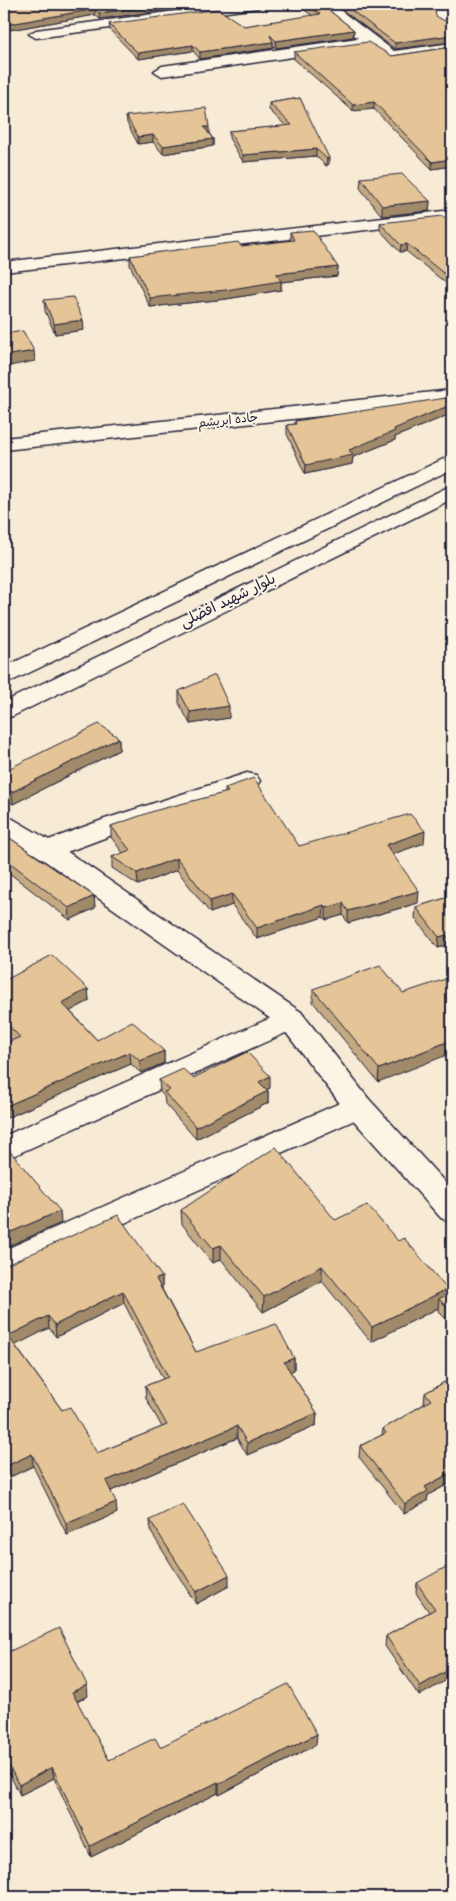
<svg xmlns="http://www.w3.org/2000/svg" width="456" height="1901" font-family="Mynerve,'Playpen Sans Arabic',sans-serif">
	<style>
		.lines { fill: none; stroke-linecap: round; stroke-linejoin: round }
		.minor-casing { stroke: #22223b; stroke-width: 3 }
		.tertiary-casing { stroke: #22223b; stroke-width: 3 }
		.secondary-casing { stroke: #22223b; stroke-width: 3 }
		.primary-casing { stroke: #22223b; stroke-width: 3 }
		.minor { fill: #fcf5e5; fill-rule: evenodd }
		.tertiary { fill: #fcf5e5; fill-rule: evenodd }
		.secondary { fill: #fcf5e5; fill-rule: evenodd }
		.primary { fill: #fcf5e5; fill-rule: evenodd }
		.wall { fill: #c5a982; stroke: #22223b; fill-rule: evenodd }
		.shaded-wall { fill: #a08a6a; stroke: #22223b }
		.building { fill: #e5c597; stroke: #22223b; fill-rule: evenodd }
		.labels { text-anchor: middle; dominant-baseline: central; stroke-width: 4; stroke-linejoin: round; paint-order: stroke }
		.far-street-label { font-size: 12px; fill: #22223b; stroke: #fcf5e5 }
		.street-label { font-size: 15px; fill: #22223b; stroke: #fcf5e5 }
	</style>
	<rect width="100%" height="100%" fill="#f7ebd5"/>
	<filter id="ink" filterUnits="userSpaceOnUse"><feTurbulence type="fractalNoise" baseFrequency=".02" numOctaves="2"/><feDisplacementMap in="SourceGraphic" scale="10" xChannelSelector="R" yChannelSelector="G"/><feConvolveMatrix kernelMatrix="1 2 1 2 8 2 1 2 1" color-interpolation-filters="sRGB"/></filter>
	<g filter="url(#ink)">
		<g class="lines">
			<defs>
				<g id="minor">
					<polygon points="227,4 264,4 257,8 36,38 29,34 36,30"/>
					<polygon points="316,4 332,4 394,51 452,43 452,51 391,61 386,59 368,46 162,76 154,71 162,66 358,38"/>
					<polygon points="430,4 447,5 449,17 452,19 452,30 437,21 435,9"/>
					<polygon points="452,210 452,220 4,272 4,262"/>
					<polygon points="247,773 256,775 260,781 256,787 123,831 56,856 47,858 38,856 34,850 38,844 105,819"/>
					<polygon points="291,1009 301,1012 305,1019 301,1026 4,1160 4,1136"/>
					<polygon points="358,1095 368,1098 373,1106 368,1114 4,1277 4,1250"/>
				</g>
				<polygon id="tertiary" points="4,817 13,819 56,844 301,1012 368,1098 452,1190 452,1222 441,1218 348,1114 281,1026 38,856 4,836"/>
				<polygon id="secondary" points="452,390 452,402 4,450 4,438"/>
				<g id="primary">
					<polygon points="452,455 452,469 12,681 4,683 4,667"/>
					<polygon points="452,485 452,499 13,716 4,718 4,702"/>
				</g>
			</defs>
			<use href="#minor" class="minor-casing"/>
			<use href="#tertiary" class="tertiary-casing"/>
			<use href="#secondary" class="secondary-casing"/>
			<use href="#primary" class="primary-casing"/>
			<use href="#minor" class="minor"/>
			<use href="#tertiary" class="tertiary"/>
			<use href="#secondary" class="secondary"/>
			<use href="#primary" class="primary"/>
		</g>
		<g class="wall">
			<polygon points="4,4 203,4 203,5 100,19 95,15 4,31"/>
			<polygon points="296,4 321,4 354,30 353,37 276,48 273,45 273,48 200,59 193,51 138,59 110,30 109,24 244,26 313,16"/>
			<polygon points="334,4 434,4 395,49"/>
			<polygon points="448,4 452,4 452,17 451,16"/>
			<polygon points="452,47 452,166 432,169 374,109 353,111 294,59 294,52 392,56"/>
			<polygon points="300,98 329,164 326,166 316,156 243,162 229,138 229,131 286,126 269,110 269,103"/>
			<polygon points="126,116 209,133 213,139 213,146 163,154 153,142 138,144 127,123"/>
			<polygon points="361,178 430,201 429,211 382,216 360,188"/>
			<polygon points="380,223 452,225 452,288 406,251 400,252 380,230"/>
			<polygon points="290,232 338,267 337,276 281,282 281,290 226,299 150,307 130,265 130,256 241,246 290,240"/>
			<polygon points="44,300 84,330 55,334 45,311"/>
			<polygon points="448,406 448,415 395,437 395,440 353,457 352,464 305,474 287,434 287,425 295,424 295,421"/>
			<polygon points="179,691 229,718 190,724 179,703"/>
			<polygon points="119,738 119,750 13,804 4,798 4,771"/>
			<polygon points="225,788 299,846 424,843 392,854 418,903 348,923 343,915 326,920 323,917 257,939 232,905 210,913 177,870 138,885 112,868 112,857 123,853 111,837 111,826 225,793"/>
			<polygon points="4,834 94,896 95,908 70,920 4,869"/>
			<polygon points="452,896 452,955 445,946 438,948 415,918 416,907"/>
			<polygon points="4,981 88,989 89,1001 70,1011 97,1040 164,1051 164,1063 141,1073 131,1064 4,1119 4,1044 12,1040 4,1032"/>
			<polygon points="313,989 403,993 378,1082 313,1002"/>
			<polygon points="193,1078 270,1088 267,1090 268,1091 268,1103 196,1139 165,1104 164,1096 160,1092 159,1080"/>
			<polygon points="181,1210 335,1220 398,1241 447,1295 452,1291 452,1325 438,1311 438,1308 371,1342 322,1281 263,1312 221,1259 213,1263 182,1224"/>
			<path d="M4 1266 162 1277V1289L196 1352 294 1358V1370L290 1371 317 1413 316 1425 247 1455 237 1438 111 1491 117 1513 67 1535 33 1466 4 1480ZM124 1303 163 1379 145 1386 146 1398 162 1427 97 1453 62 1410 15 1345 49 1328 56 1337Z"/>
			<polygon points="452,1378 452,1482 428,1495 427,1501 404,1514 359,1457 360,1446 382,1435 383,1429 424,1404 425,1393"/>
			<polygon points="150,1520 229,1586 196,1604 151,1532"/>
			<polygon points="452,1576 419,1696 385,1646 386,1636 429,1612 416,1593 417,1583"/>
			<polygon points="4,1649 6,1653 88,1696 77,1702 109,1760 160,1747 316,1745 219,1795 218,1793 91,1857 54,1778 20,1795 4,1763"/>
		</g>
		<g class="shaded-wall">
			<polygon points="169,4 203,4 203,5 100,19 99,13"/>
			<polygon points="95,9 95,15 4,31 4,25"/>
			<polygon points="354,30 353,37 276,48 276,41"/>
			<polygon points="452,35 452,42 395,49 395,43"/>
			<polygon points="273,42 273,48 200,59 200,52"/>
			<polygon points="193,45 193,51 138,59 138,53"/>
			<polygon points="374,102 374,109 353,111 353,105"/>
			<polygon points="204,127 209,127 209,134"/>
			<polygon points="153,135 153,142 138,144 138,137"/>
			<polygon points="213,139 213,146 163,154 163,146"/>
			<polygon points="316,149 316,156 243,162 243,155"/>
			<polygon points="329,158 329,164 326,166 327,159"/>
			<polygon points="452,159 452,166 432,169 432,162"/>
			<polygon points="430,201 429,211 382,216 382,206"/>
			<polygon points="407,244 406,251 400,252 401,245"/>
			<polygon points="338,267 337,276 281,282 281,290 226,299 150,307 150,298 276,274"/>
			<polygon points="83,320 84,330 55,334 54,324"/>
			<polygon points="34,351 35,361 4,367 4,356"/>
			<polygon points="448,406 448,415 395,437 395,440 353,457 352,464 305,474 306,465"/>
			<polygon points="229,706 229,718 190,724 190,712"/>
			<polygon points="119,738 119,750 13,804 12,792"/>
			<polygon points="425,831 424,843 385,857 386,845"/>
			<polygon points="177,858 177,870 138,885 137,873"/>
			<polygon points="419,891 418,903 348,923 348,911"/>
			<polygon points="232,894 232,905 210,913 210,901"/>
			<polygon points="94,896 95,908 70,920 69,908"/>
			<polygon points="343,903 343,915 326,920 326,908"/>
			<polygon points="324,905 323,917 257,939 257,928"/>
			<polygon points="446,935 445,946 438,948 439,937"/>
			<polygon points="88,989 89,1001 63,1015 62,1003"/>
			<polygon points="452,1040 452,1053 378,1082 379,1069"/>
			<polygon points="164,1051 164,1063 141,1073 140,1061"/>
			<polygon points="130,1052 131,1064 4,1119 4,1107"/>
			<polygon points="270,1076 270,1088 259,1094 259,1082"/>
			<polygon points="268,1091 268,1103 196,1139 196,1127"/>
			<polygon points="60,1211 61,1223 4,1248 4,1235"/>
			<polygon points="221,1245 221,1259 213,1263 213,1248"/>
			<polygon points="322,1266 322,1281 263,1312 264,1297"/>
			<polygon points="162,1277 162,1289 157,1291 156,1279"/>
			<polygon points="447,1289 446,1304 439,1299 438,1308 371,1342 372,1327"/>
			<polygon points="123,1291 124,1303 56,1337 55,1325"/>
			<polygon points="48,1316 49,1328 10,1348 8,1336"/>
			<polygon points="294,1358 294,1370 284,1374 284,1362"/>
			<polygon points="317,1413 316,1425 247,1455 247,1443"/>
			<polygon points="237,1426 237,1438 106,1493 106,1481"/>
			<polygon points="32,1454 33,1466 4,1480 4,1467"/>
			<polygon points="452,1472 452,1482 428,1495 427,1501 404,1514 405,1504 425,1487"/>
			<polygon points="116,1502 117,1513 67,1535 66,1523"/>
			<polygon points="229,1575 229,1586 196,1604 196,1592"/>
			<polygon points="452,1668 452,1677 419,1696 420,1686"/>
			<polygon points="87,1685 88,1696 73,1703 72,1692"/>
			<polygon points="317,1734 316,1745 219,1795 219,1784"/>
			<polygon points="52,1767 54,1778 20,1795 19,1785"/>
			<polygon points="218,1782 218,1793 91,1857 90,1846"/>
			<polygon points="5,1875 7,1888 4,1890 4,1876"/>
		</g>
		<g class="building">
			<polygon points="4,4 169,4 99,13 95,9 4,25"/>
			<polygon points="305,4 321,4 354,30 276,41 270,35 273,42 200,52 193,45 138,53 109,24 218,9 244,26 320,14"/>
			<polygon points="343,4 434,4 436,16 452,25 452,35 395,43"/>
			<polygon points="450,4 452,4 452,11 451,10"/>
			<polygon points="368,42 392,56 452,47 452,159 432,162 374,102 353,105 294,52"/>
			<polygon points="300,98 329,158 327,159 316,149 243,155 229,131 292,125 269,103"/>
			<polygon points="206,108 209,127 204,127 213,139 163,146 153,135 138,137 126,116"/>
			<polygon points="402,174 430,201 382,206 361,178"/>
			<polygon points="443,216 452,225 452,280 407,244 401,245 380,223"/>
			<polygon points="313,230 338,267 276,274 281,281 226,290 150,298 130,256 238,242 241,246 294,240 290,232"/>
			<polygon points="73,297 83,320 54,324 44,300"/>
			<polygon points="23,331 34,351 4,356 4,334"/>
			<polygon points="446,398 448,406 394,429 395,431 349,450 353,455 306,465 287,425 296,424 295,421"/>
			<polygon points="215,675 229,706 190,712 179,691"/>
			<polygon points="99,724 119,738 12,792 4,787 4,771"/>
			<polygon points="254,778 299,846 410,814 425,831 386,845 419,891 348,911 343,903 326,908 324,905 257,928 232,894 210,901 177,858 137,873 112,857 130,850 111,826 157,810 228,792 225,788"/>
			<polygon points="4,834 94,896 69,908 4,858"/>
			<polygon points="452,896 452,943 446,935 439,937 416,907"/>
			<polygon points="52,955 88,989 62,1003 97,1040 132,1021 164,1051 140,1061 130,1052 4,1107 4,1044 20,1037 4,1021 4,981"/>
			<polygon points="380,965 403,993 452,977 452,1040 379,1069 313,989"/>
			<polygon points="247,1052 270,1076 259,1082 268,1091 196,1127 164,1092 170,1090 159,1080 183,1069 193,1078"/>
			<polygon points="276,1147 335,1220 367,1205 398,1241 404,1238 447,1289 372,1327 322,1266 264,1297 221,1245 213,1248 181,1210"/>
			<polygon points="9,1150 60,1211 4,1235 4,1153"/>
			<path d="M118 1215 162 1277 156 1279 196 1352 276 1324 294 1358 284 1362 317 1413 247 1443 237 1426 106 1481 116 1502 66 1523 32 1454 4 1467V1266ZM123 1291 168 1377 145 1386 167 1425 97 1453 70 1407 62 1410 8 1336 48 1316 55 1325Z"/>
			<polygon points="452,1291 452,1312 439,1299"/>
			<polygon points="452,1378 452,1472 425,1487 428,1491 405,1504 360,1446 386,1433 383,1429 431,1400 425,1393"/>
			<polygon points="183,1504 229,1575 196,1592 150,1520"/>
			<polygon points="446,1567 452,1576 452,1668 420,1686 386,1636 435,1609 417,1583"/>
			<polygon points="59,1628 87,1685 72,1692 109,1760 155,1738 160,1747 288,1684 317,1734 219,1784 218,1782 90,1846 52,1767 19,1785 4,1756 4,1649 6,1653"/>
		</g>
	</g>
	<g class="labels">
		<g class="far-street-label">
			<text transform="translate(228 421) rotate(-6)">جاده ابریشم</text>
		</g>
		<g class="street-label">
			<text transform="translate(228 601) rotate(-26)">بلوار شهید افضلی</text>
		</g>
	</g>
	<rect width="456" height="1901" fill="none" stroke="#fcf5e5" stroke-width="20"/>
	<rect x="10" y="10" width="436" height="1881" fill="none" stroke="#22223b" stroke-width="2" filter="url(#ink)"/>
</svg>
